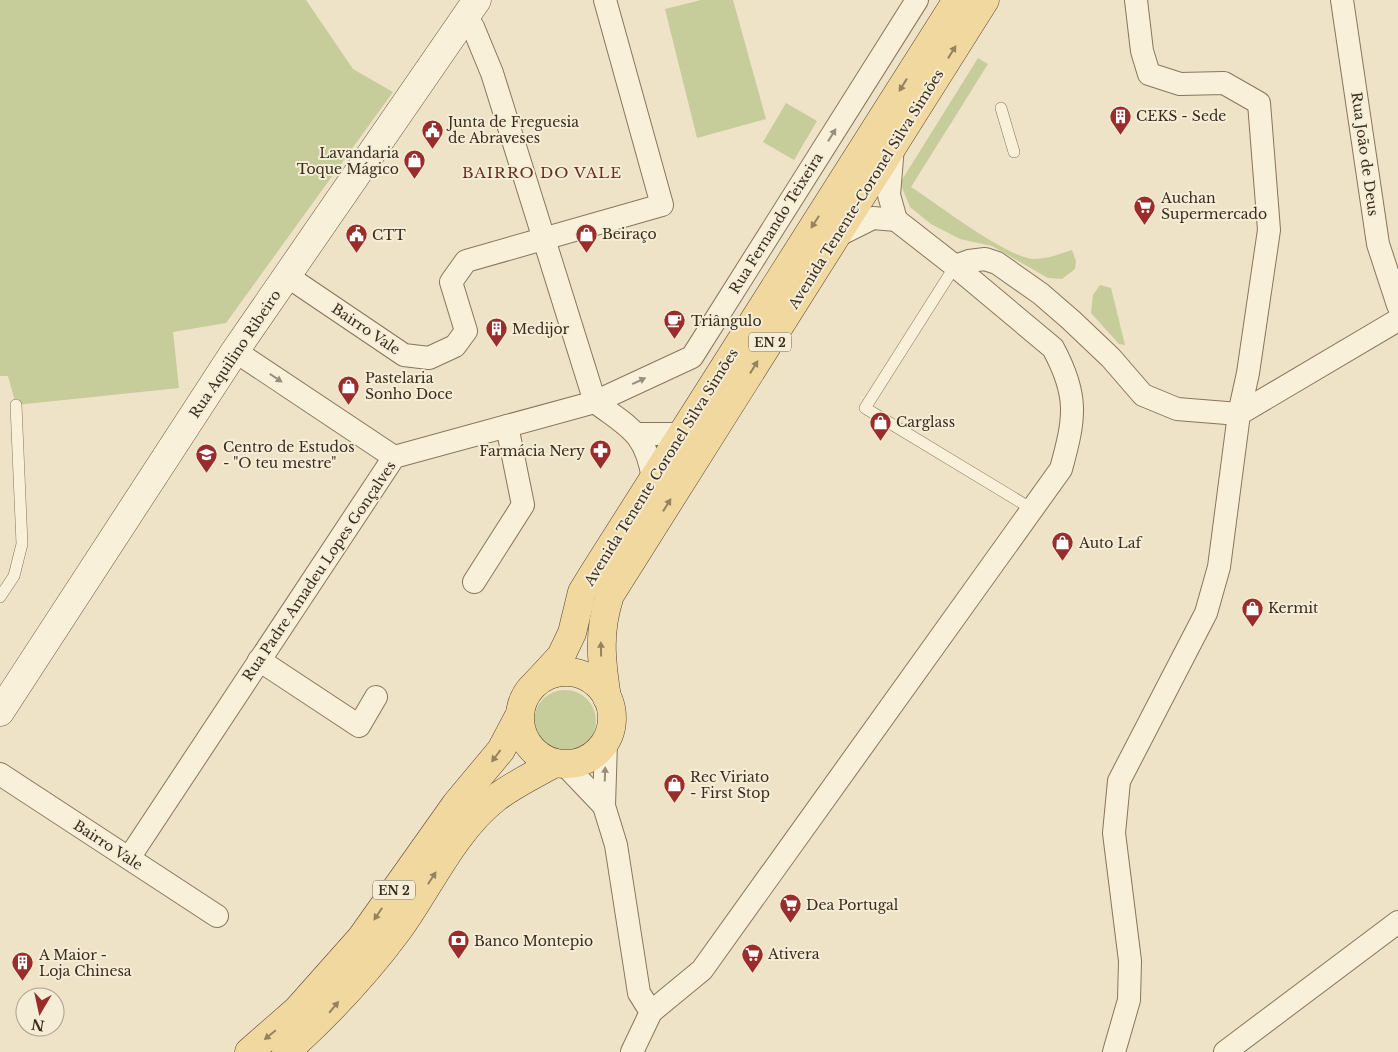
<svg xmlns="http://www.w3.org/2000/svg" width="1398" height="1052" font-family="'Libre Baskerville',serif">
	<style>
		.green { fill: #c6cc9a }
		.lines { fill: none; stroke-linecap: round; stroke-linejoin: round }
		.lane-casing { stroke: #89755c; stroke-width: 12 }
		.street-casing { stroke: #89755c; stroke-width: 24 }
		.secondary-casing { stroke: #6b563f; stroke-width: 29 }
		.primary-casing { stroke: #574330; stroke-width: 29 }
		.lane { stroke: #f9f0da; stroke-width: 11 }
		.street { stroke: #f9f0da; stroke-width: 22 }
		.secondary { stroke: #f9f0da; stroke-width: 28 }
		.primary { stroke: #f0d89f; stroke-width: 28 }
		.oneway { fill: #95825f }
		.oneway2 { fill: #9a8e7c }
		.labels { text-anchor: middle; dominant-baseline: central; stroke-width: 4; stroke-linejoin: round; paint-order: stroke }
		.shield { fill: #f5edd6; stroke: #726656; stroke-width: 1 }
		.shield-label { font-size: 12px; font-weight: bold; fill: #3a2c1f }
		.poi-label { font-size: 14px; fill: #3a2c1f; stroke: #f5edd6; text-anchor: start }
		.street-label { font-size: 14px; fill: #3a2c1f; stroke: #f5edd6 }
		.neighbourhood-label { font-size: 15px; letter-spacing: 1px; fill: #662f1f; stroke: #f5edd6 }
	</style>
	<rect width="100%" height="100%" fill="#eee3c6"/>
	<g class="green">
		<polygon points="0,0 306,0 353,69 393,92 226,323 173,332 179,388 16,405 8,376 0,376"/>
		<polygon points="701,0 733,0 766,119 697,138 665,9"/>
		<path d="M978 58 988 64 911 187C938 204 1005 257 1034 259 1047 259 1060 254 1072 250L1076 261 1075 269 1062 279 1048 278 992 246 960 239 931 224 910 207 900 183Z"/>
		<polygon points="786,103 817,121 794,160 763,142"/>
		<polygon points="1100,285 1111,288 1125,345 1119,344 1091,313 1093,295"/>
		<circle cx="565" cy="721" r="31"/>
	</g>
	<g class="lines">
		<defs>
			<g id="lane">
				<polyline points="1001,108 1014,152"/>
				<polyline points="955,266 865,408 1032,509"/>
				<polyline points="0,597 14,576 22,544 16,405"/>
			</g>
			<g id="street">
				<polyline points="1342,0 1378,244 1398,305"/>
				<path d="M463 21 473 27 492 73 595 402C630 428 646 433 653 479"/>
				<polyline points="893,146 889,195 896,220"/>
				<polyline points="837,236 873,218 896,220 955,266 969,261 985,259 997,263 1041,294 1071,320 1111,358 1143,395 1177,409 1239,414 1398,320"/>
				<polyline points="287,276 404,355 429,358 455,346 466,331 451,282 466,261 662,205 605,0"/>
				<polyline points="235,351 394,457"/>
				<polyline points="638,434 682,434"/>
				<polyline points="474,582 523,505 507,426"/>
				<polyline points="259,660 359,726 376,697"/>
				<polyline points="606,742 604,806 616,845 639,993 651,1012 632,1052"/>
				<polyline points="564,764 604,806"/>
				<polyline points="0,774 217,916"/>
				<polyline points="129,858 394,457 595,402 692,357 917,0"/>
				<path d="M651 1012 702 970 1061 469C1075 418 1079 396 1053 348L955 266"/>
				<polyline points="1114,1052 1129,1000 1130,961 1114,833 1119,781 1206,613 1219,567 1239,414 1248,373 1269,230 1259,103 1224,83 1180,84 1149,74 1142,51 1136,0"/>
				<polyline points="1225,1052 1398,922"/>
			</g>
			<polyline id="secondary" points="0,712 235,351 477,0"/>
			<g id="primary">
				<circle cx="566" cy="718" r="46"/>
				<polyline points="536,683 561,656 572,633 582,592 593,574 957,0"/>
				<path d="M607 698C601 659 598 632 610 595L985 0"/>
				<polyline points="249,1052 297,1010 361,938 456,804 501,750 520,714"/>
				<path d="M286 1052C327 1015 366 974 399 929 430 886 453 832 496 798 514 784 536 774 555 763"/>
			</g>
		</defs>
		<use href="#lane" class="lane-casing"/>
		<use href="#street" class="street-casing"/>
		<use href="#secondary" class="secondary-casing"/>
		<use href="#primary" class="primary-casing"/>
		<use href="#lane" class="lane"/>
		<use href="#street" class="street"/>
		<use href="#secondary" class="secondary"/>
		<use href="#primary" class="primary"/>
	</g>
	<defs><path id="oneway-solid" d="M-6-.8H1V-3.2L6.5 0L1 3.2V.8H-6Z" transform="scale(1.25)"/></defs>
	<g class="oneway">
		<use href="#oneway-solid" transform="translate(952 52) rotate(-58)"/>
		<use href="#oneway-solid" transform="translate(903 85) rotate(122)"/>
		<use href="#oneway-solid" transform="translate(815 222) rotate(123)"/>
		<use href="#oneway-solid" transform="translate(754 367) rotate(-58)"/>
		<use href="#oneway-solid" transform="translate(667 505) rotate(-58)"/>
		<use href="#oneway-solid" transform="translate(601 649) rotate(-91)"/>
		<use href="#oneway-solid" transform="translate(496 756) rotate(127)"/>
		<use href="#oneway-solid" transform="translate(432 878) rotate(-57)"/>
		<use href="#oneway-solid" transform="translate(378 914) rotate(124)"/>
		<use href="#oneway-solid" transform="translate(334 1007) rotate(-50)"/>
		<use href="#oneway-solid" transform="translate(270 1035) rotate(141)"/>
	</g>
	<g class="oneway2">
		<use href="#oneway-solid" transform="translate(832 135) rotate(-58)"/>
		<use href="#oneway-solid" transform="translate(276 378) rotate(34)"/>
		<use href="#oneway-solid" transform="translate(639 381) rotate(-25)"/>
		<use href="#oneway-solid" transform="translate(605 774) rotate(-88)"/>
	</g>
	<defs>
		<symbol id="building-pin" viewBox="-11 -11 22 30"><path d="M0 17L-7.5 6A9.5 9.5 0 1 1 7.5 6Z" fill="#982d2c" stroke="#f5edd6"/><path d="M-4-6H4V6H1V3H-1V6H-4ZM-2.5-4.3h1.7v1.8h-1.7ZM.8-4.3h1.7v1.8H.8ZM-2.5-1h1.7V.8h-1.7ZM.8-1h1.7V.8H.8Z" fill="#fff"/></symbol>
		<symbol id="civic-pin" viewBox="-11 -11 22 30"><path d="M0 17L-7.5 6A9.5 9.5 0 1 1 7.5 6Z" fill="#982d2c" stroke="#f5edd6"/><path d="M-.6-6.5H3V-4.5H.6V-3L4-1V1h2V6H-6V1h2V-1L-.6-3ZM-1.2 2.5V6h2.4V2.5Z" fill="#fff"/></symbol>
		<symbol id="shop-pin" viewBox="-11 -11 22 30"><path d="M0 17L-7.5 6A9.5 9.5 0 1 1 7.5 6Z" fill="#982d2c" stroke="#f5edd6"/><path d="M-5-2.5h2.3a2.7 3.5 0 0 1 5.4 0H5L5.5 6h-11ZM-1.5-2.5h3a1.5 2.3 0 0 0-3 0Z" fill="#fff"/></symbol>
		<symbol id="supermarket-pin" viewBox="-11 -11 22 30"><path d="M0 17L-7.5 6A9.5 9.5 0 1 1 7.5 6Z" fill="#982d2c" stroke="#f5edd6"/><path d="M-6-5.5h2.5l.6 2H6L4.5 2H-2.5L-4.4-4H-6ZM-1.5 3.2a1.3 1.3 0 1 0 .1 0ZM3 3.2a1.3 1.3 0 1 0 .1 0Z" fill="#fff"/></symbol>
		<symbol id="cafe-pin" viewBox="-11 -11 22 30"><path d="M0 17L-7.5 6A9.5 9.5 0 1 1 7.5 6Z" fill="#982d2c" stroke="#f5edd6"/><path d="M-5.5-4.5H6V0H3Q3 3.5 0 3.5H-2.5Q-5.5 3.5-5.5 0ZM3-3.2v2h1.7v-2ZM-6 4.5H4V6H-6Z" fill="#fff"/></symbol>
		<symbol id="pharmacy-pin" viewBox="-11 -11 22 30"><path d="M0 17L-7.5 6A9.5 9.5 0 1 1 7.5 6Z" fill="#982d2c" stroke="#f5edd6"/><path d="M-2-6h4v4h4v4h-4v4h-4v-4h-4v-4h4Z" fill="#fff"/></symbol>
		<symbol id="university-pin" viewBox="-11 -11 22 30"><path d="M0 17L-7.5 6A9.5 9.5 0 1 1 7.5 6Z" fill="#982d2c" stroke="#f5edd6"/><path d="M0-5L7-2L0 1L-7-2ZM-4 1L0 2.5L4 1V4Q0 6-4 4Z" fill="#fff"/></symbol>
		<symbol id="bank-pin" viewBox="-11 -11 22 30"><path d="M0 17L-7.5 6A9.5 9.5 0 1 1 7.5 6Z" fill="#982d2c" stroke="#f5edd6"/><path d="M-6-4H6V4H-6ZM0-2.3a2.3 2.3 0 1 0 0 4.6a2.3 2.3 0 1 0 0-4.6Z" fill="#fff"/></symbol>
	</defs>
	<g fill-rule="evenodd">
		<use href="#building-pin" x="1108" y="104" width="25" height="34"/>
		<use href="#civic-pin" x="420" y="118" width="25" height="34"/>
		<use href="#shop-pin" x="402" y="148" width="25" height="34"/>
		<use href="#supermarket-pin" x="1132" y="194" width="25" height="34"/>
		<use href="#shop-pin" x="574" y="222" width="25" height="34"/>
		<use href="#civic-pin" x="344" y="222" width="25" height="34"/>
		<use href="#cafe-pin" x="662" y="308" width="25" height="34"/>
		<use href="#building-pin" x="484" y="316" width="25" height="34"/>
		<use href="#shop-pin" x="336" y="374" width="25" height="34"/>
		<use href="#shop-pin" x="868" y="410" width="25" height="34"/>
		<use href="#pharmacy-pin" x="588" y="438" width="25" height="34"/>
		<use href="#university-pin" x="194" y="442" width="25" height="34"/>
		<use href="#shop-pin" x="1050" y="530" width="25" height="34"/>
		<use href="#shop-pin" x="1240" y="596" width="25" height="34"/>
		<use href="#shop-pin" x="662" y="772" width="25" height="34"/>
		<use href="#supermarket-pin" x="778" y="892" width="25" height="34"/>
		<use href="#bank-pin" x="446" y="928" width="25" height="34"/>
		<use href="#supermarket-pin" x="740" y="942" width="25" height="34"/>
		<use href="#building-pin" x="10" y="950" width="25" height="34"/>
	</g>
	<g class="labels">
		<g class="shield">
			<rect x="749" y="332.5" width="42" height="19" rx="4"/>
			<rect x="373" y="880.5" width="42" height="19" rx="4"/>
		</g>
		<g class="shield-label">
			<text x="770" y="342">EN 2</text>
			<text x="394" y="890">EN 2</text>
		</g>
		<g class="poi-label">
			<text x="1136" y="116">CEKS - Sede</text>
			<text x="448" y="122">Junta de Freguesia<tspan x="448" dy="16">de Abraveses</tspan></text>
			<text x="399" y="153" text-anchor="end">Lavandaria<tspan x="399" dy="16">Toque Mágico</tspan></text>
			<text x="1161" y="198">Auchan<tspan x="1161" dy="16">Supermercado</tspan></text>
			<text x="602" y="234">Beiraço</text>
			<text x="372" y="235">CTT</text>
			<text x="691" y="321">Triângulo</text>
			<text x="512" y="329">Medijor</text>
			<text x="365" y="378">Pastelaria<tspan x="365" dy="16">Sonho Doce</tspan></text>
			<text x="896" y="422">Carglass</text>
			<text x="223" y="447">Centro de Estudos<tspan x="223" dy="16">- "O teu mestre"</tspan></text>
			<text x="585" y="451" text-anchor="end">Farmácia Nery</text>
			<text x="1079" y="543">Auto Laf</text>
			<text x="1268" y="608">Kermit</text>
			<text x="690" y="777">Rec Viriato<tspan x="690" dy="16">- First Stop</tspan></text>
			<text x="806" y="905">Dea Portugal</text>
			<text x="474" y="941">Banco Montepio</text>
			<text x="768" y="954">Ativera</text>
			<text x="39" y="955">A Maior -<tspan x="39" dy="16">Loja Chinesa</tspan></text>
		</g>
		<g class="street-label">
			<text transform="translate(1365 154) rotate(82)">Rua João de Deus</text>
			<text transform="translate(866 189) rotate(-58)">Avenida Tenente-Coronel Silva Simões</text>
			<text transform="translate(776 223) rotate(-58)">Rua Fernando Teixeira</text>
			<text transform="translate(366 329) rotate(34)">Bairro Vale</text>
			<text transform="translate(235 354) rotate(-56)">Rua Aquilino Ribeiro</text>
			<text transform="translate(661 467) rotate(-58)">Avenida Tenente Coronel Silva Simões</text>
			<text transform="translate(319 571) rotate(-56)">Rua Padre Amadeu Lopes Gonçalves</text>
			<text transform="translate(108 845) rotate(33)">Bairro Vale</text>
		</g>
		<g class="neighbourhood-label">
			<text x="542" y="172">BAIRRO DO VALE</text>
		</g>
	</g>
	<g transform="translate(40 1012) rotate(189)"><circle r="24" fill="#f5edd6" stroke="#aaa08d"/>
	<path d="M0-4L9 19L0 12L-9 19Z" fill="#982d2c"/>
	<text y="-8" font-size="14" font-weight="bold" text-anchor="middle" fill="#3a2c1f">N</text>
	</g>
</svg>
